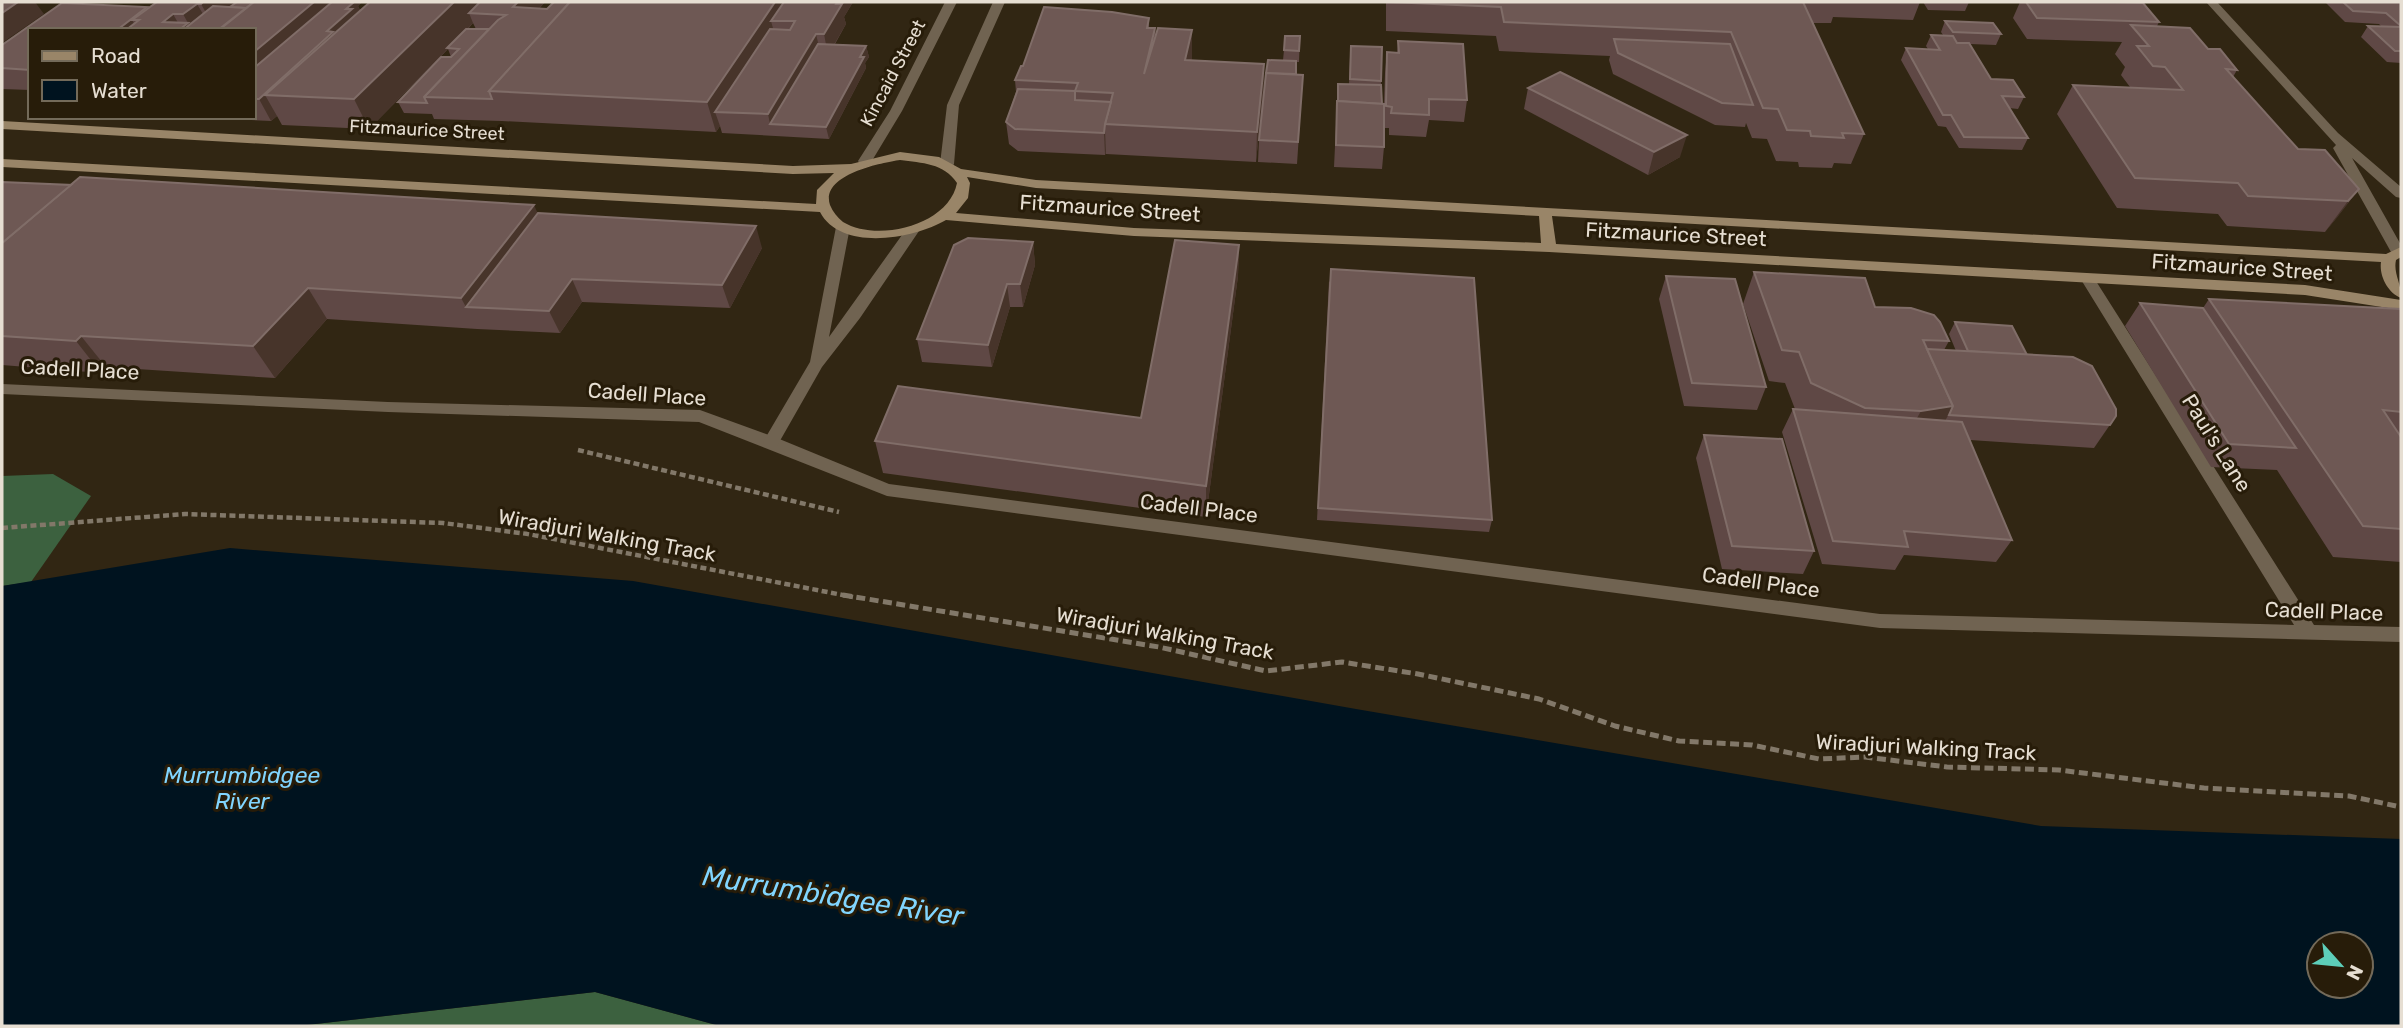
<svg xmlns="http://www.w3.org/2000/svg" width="2403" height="1028" font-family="Rubik,sans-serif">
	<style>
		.forest { fill: #3c613f }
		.water { fill: #00131f; fill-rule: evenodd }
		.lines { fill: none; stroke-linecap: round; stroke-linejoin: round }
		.path-far1 { stroke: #827869; stroke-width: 4.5; stroke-dasharray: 6 3.5; stroke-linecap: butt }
		.path { stroke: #827869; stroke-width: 5; stroke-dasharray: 9 4.5; stroke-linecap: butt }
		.service { fill: #706351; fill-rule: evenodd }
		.minor { fill: #706351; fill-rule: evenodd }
		.secondary { fill: #998568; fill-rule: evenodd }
		.wall { fill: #5f4845; fill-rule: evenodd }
		.shaded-wall { fill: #47342a }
		.building { fill: #6e5854; stroke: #806d68; stroke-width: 2 }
		.labels { text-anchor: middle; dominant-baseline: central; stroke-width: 6; stroke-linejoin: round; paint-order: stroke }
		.far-street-label { font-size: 18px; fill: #e6ded2; stroke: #271c09 }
		.street-label { font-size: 21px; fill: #e6ded2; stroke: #271c09 }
		.water-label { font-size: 23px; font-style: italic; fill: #81d5fe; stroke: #271c09 }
		.near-water-label { font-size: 28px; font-style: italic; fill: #81d5fe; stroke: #271c09 }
	</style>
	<rect width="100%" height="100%" fill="#312613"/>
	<g class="forest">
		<polygon points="53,474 91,496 31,582 2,586 2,476"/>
		<polygon points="595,992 720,1026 298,1026"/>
	</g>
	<path class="water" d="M230 548 633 581 1356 709 2041 826 2401 839V1026H720L595 992 298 1026H2V586ZM2319 944H2361V986H2319Z"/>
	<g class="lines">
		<g class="path-far1">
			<polyline points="578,450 839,512"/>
			<polyline points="2,528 185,514 443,523 528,534 853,597"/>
		</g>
		<polyline class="path" points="843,595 1159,647 1266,671 1342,662 1418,674 1539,699 1615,726 1679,741 1752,745 1819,759 1865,757 1947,767 2059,770 2204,788 2349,796 2401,807"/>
		<polygon class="service" points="2087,274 2094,278 2314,625 2401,627 2401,642 1880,628 887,496 699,422 388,412 2,394 2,384 388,402 700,410 777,438 889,484 1880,614 2294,625 2080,278"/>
		<g class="minor">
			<polygon points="945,2 957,2 902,111 870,164 860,164 858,161 890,111"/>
			<polygon points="993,2 1005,2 959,105 954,164 952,167 942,167 940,164 947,105"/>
			<polygon points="2206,2 2217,2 2338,133 2401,187 2401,198 2396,197 2352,158 2401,245 2401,255 2393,255 2391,252 2333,148 2336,145"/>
			<polygon points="843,223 850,227 829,337 907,228 917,228 919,231 860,318 822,367 777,446 765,446 763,442 810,362 836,227"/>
		</g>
		<path class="secondary" d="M2 121 793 166 851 164 900 152 939 157 961 169 1036 180 2386 254 2401 247V257L2396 260C2393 274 2402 284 2401 298 2388 293 2379 276 2381 262L1552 216 1556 244 2305 285 2401 300V310L2305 295 1549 252 1134 236 946 220C914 239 841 252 820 212L2 167V159L816 204 817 190 834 173 793 174 2 129ZM900 160C922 163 944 163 957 183 949 225 878 243 843 222 837 217 833 212 830 205 820 175 880 163 900 160ZM967 177 1036 188 1539 216 1541 243 1134 228 956 213 968 198 970 183Z"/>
	</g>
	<g class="wall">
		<path d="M157 2H232L234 4 237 2H362L358 6 360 10 370 2H545L539 9H547L554 2H853L844 17 846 24 835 44 866 46 869 57 865 63 866 68 829 139 722 133 720 126 716 132 502 121 434 119 432 114 404 113 398 102 441 57H451L448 49 369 129 282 125 277 116 271 121 231 119 230 117H254V30H30V90L2 89V45L62 3 147 7 148 8ZM473 23 476 29H468Z"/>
		<polygon points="1386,2 1920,2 1913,20 1833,17 1831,23 1813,23 1864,134 1851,164 1834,163 1832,168 1799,167 1798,162 1776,161 1767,139 1752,138 1746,123 1745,127 1715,125 1613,74 1609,60 1610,56 1499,51 1496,36 1386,31"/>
		<polygon points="1923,2 1969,2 1965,11 1928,10"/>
		<polygon points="2020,2 2133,2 2132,3 2159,22 2157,26 2208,49 2237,70 2233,77 2298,149 2359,189 2325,232 2227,226 2218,214 2117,208 2057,114 2073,85 2130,87 2121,75 2125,67 2115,54 2122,42 2027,39 2013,18"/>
		<polygon points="2325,2 2401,2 2401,63 2387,62 2361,37 2368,26 2382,27 2379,24 2345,22"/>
		<polygon points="1149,18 1149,28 1155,28 1156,35 1192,60 1264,64 1263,93 1256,162 1106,154 1106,152 1105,155 1018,151 1009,144 1006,122 1016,92 1015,80 1023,66"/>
		<polygon points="1945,21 2001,34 1996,45 1970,44 1991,79 2024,97 2018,109 2009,108 2028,138 2022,150 1959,148 1946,127 1938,126 1901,60 1906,48 1928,49 1926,46 1931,35 1943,35 1941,32"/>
		<polygon points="1300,36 1299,62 1296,62 1296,74 1303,75 1297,164 1258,162 1259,140 1283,60 1284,50"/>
		<polygon points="1398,41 1467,100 1464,122 1429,120 1426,137 1389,135 1389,128 1384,128 1384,147 1382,169 1334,167 1338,84 1349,84 1350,57 1381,81 1382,104 1384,104 1385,73 1387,52 1397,53"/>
		<polygon points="1528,88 1680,157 1648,175 1524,109"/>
		<polygon points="2,182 538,213 762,248 730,308 582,302 560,333 477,329 327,319 275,378 106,367 101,373 2,365"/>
		<polygon points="1033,242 1035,265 1023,307 1010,307 992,367 922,362 917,339"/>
		<polygon points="1239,245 1238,276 1206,517 883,473 875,441 1141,418"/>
		<polygon points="1754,272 1875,307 1949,341 1944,350 1956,351 1949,334 1955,322 2027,355 2116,416 2094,448 1970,440 2012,540 1996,562 1904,555 1895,570 1822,564 1782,432 1793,409 1795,409 1785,383 1769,381 1743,304"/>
		<polygon points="1666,276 1766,387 1757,410 1684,406 1659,299"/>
		<polygon points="1329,281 1492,520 1489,532 1317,520"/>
		<polygon points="2209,299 2401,309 2401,562 2333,557 2277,470 2211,467 2125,326 2140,303 2203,308"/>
		<polygon points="1704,435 1814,551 1803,574 1722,569 1696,458"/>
	</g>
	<g class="shaded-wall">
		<polygon points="18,2 35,2 44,14 2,43 2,13"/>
		<polygon points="203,2 232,2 235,7 213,25 201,4"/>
		<polygon points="314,2 362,2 358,6 365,21 265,95 277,116 271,121 259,99 254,96 254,52"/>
		<polygon points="454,2 495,2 469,13 473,23 369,129 354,99"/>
		<polygon points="518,2 545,2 521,28 513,7"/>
		<polygon points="775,2 801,2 771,21 776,39 715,112 720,126 716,132 707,102"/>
		<polygon points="837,2 853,2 844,17 846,24 828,55 824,34"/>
		<polygon points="197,4 209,24 202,30 168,30 163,22 173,14 181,28 188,23 183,14"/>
		<polygon points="147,7 160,28 139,20 132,20 138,30 117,30"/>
		<polygon points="1192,30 1192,59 1186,89 1185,60"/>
		<polygon points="816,34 821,55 770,124 768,114"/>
		<polygon points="866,46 869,57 865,63 866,68 829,139 826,127"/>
		<polygon points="1264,64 1263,93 1256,162 1257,132"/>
		<polygon points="1105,130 1106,152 1105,155 1104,133"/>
		<polygon points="1687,135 1680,157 1648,175 1654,152"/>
		<polygon points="2359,189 2336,219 2325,232 2348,201"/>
		<polygon points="534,205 548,236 466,307 461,298"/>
		<polygon points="756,226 762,248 730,308 722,285"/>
		<polygon points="1033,242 1035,265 1023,307 1020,284"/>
		<polygon points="1239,245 1238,276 1206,517 1206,486"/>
		<polygon points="572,279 582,302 560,333 549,311"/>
		<polygon points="1007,284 1010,307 992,367 988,345"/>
		<polygon points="308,288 327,319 275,378 253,346"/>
		<polygon points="81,336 106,367 101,373 76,341"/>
		<polygon points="1953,406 1936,438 1903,443 1921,411"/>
	</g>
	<g class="building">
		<polygon points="2,2 18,2 2,13"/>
		<polygon points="157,2 203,2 201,4 197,4 183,14 173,14 163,22 188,23 179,30 126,30 139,20 132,20"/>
		<polygon points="237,2 254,2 246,8 230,7"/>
		<polygon points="254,2 314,2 254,52 254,30 219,30"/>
		<polygon points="332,2 354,2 346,9 352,9 327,31 333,32 259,99 254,99 254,68"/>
		<polygon points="370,2 454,2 354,99 265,95"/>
		<polygon points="480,2 518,2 513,7 547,9 554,2 570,2 489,91 492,99 424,97 498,20 506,15 469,13"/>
		<polygon points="570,2 775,2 707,102 489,91"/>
		<polygon points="784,2 837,2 836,4 842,4 824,34 816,34 768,114 715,112 770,29 790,30 795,21 771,21"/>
		<polygon points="1389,2 1803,2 1864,134 1842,133 1844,138 1811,136 1810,131 1787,130 1778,109 1763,108 1731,32 1504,22 1501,7"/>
		<polygon points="2026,2 2113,2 2143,3 2159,22 2037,18"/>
		<polygon points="2343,2 2401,2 2401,26 2386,13 2353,11"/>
		<polygon points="62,3 147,7 117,30 30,30 30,70 2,68 2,45"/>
		<polygon points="213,6 246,8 218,30 183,30"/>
		<polygon points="1044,7 1112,12 1149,18 1147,28 1155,28 1144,74 1158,28 1192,30 1185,60 1264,64 1257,132 1105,124 1113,93 1075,91 1078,83 1015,80 1021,66 1023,66"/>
		<polygon points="1945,21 1993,23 2001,34 1953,32"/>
		<polygon points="2131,25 2190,28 2208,49 2220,49 2237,70 2226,69 2298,149 2325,150 2359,189 2348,201 2248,196 2238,183 2135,178 2073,85 2183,90 2165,67 2153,66 2137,46 2149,46"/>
		<polygon points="2368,26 2401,27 2401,51 2395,51"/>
		<polygon points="466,29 489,29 424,97 427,103 398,102 441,57 451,57 459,49 447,48"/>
		<polygon points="1931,35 1953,36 1957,43 1969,43 1991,79 2013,80 2024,97 2002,96 2028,138 1964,137 1951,115 1943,115 1906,48 1940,50"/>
		<polygon points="1285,36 1300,36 1299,51 1284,50"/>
		<polygon points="1614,39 1730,44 1753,105 1722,103 1618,53"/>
		<polygon points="1398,41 1463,44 1467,100 1429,99 1429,115 1391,113 1392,107 1386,106 1387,52 1399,53"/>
		<polygon points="818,44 866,46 860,57 864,57 826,127 770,124"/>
		<polygon points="1351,46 1382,47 1381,81 1350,79"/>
		<polygon points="1268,60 1296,61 1296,74 1266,73"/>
		<polygon points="1560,72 1687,135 1654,152 1528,88"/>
		<polygon points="1266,73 1303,75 1298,142 1259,140"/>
		<polygon points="1338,84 1381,85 1382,104 1338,101"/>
		<polygon points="1018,89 1075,91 1075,100 1111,102 1105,124 1104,133 1015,129 1006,122"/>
		<polygon points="1337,101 1384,104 1384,147 1336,145"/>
		<polygon points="80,177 534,205 461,298 308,288 253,346 81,336 76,341 2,336 2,243"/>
		<polygon points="2,182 71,185 2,243"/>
		<polygon points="538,213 756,226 722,285 572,279 549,311 466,307"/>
		<polygon points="968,238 1033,242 1020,284 1007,284 988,345 917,339 954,245"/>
		<polygon points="1175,240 1239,245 1206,486 875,441 898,386 1141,418"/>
		<polygon points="1331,269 1474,278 1492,520 1318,508"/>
		<polygon points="1754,272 1865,278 1875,307 1911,308 1934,315 1940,322 1949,341 1923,340 1953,406 1921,411 1865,408 1811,383 1799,352 1782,350"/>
		<polygon points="1666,276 1735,279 1766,387 1692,383"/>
		<polygon points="2209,299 2401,309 2401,412 2383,410 2401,437 2401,529 2363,526"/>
		<polygon points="2140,303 2203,308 2296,448 2229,444"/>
		<polygon points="1955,322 2012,326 2027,355 1968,351"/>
		<polygon points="1927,349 2073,357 2092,366 2116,409 2116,416 2110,425 1949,415 1953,406"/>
		<polygon points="1793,409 1962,422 2012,540 1904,531 1908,547 1833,541"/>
		<polygon points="1704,435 1782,439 1814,551 1732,546"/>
	</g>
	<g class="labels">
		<g class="far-street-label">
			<text transform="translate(893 73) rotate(-62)">Kincaid Street</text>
			<text transform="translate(427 130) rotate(3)">Fitzmaurice Street</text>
		</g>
		<g class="street-label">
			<text transform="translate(1110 208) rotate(4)">Fitzmaurice Street</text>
			<text transform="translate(1676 234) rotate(3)">Fitzmaurice Street</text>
			<text transform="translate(2242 267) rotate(4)">Fitzmaurice Street</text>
			<text transform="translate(80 369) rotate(3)">Cadell Place</text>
			<text transform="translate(647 394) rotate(4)">Cadell Place</text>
			<text transform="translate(2217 443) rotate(58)">Paul's Lane</text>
			<text transform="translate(1199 508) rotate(7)">Cadell Place</text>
			<text transform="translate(607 535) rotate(10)">Wiradjuri Walking Track</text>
			<text transform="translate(1761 582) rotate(8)">Cadell Place</text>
			<text transform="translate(2324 611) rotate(2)">Cadell Place</text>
			<text transform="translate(1165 633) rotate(10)">Wiradjuri Walking Track</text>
			<text transform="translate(1926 747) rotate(3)">Wiradjuri Walking Track</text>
		</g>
		<g class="water-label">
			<text x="242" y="775">Murrumbidgee<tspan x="242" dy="26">River</tspan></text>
		</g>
		<g class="near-water-label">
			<text transform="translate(833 896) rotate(9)">Murrumbidgee River</text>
		</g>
	</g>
	<rect width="2403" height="1028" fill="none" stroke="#e6ded2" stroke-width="7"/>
	<rect x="28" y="28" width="228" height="91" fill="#271c09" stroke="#736a59" stroke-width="2"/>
	<rect x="42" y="51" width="35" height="10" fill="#998568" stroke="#736a59" stroke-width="2"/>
	<text x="91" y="63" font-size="21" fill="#e6ded2">Road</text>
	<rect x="42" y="80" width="35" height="21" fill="#00131f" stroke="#736a59" stroke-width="2"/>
	<text x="91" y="98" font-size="21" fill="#e6ded2">Water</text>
	<g transform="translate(2340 965) rotate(117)"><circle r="33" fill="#271c09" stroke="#736a59" stroke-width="2"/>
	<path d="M0-5L12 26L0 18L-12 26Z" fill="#5dceb9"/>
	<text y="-10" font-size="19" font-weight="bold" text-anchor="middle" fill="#e6ded2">N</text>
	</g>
</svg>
